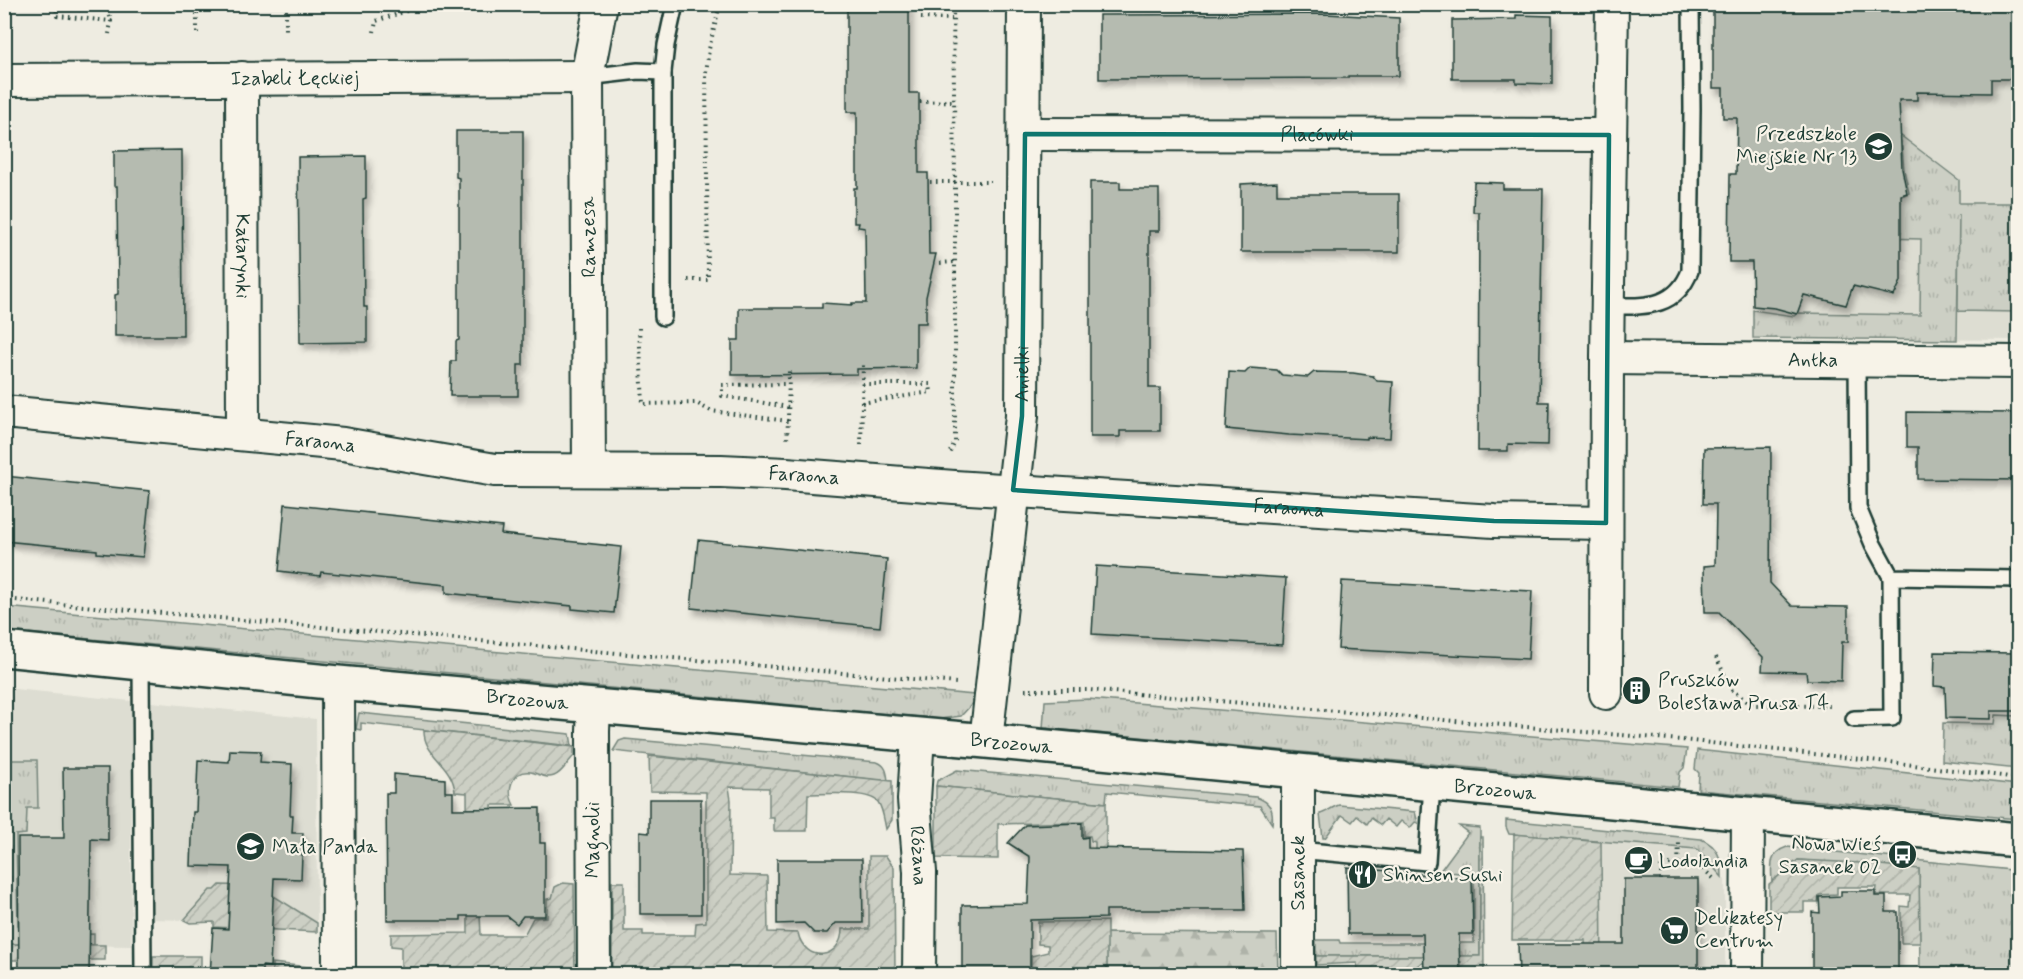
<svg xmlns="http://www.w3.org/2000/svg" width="2023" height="979" font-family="Mynerve,sans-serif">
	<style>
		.built { fill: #ddddd2 }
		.grass { fill: url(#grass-tufts); stroke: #76867c; stroke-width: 1.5 }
		.forest { fill: url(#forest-firs); stroke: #76867c; stroke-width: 1.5 }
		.garden { fill: url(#garden-furrows); stroke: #76867c; stroke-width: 1.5 }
		.building { fill: #b5bbb0; stroke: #1f3d34; stroke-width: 1.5; filter: url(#shadow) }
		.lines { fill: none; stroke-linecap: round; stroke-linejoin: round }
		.service-casing { stroke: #1f3d34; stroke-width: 20 }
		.minor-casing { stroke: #1f3d34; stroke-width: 36 }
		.tertiary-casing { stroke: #1f3d34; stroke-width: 38 }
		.path { stroke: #1f3d34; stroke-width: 4; stroke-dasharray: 1.5 4.5; stroke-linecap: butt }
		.service { stroke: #f7f3e8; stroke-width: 15 }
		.minor { stroke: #f7f3e8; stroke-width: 32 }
		.tertiary { stroke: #f7f3e8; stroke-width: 33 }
		.marked { fill: none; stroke: #0f766e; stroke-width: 4.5; stroke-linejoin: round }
		.labels { text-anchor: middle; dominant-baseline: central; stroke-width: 4.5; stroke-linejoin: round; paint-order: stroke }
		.street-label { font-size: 20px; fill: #1f3d34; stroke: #f7f3e8 }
		.poi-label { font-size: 20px; fill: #1f3d34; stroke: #f7f3e8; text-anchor: start }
	</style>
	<defs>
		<pattern id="grass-tufts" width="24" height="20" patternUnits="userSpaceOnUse" patternTransform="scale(1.5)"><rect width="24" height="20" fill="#cccfc4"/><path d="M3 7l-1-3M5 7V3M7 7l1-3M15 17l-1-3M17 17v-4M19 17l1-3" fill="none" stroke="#afb3a9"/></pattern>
		<pattern id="forest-firs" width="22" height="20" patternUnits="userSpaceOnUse" patternTransform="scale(1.5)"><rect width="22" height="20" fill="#cccfc4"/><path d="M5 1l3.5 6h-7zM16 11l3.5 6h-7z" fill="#afb3a9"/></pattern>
		<pattern id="garden-furrows" width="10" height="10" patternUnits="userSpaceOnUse" patternTransform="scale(1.5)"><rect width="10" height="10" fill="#cccfc4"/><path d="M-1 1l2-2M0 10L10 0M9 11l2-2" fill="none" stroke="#afb3a9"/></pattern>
		<filter id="shadow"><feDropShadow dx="3.5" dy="6" stdDeviation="3" flood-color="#0004"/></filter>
	</defs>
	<rect width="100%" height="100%" fill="#eeece1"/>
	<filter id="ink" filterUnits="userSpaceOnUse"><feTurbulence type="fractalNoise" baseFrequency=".0167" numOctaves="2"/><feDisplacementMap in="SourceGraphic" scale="12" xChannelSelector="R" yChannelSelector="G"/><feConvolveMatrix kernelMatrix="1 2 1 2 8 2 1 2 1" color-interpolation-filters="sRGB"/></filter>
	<g filter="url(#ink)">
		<g class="built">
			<polygon points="1713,5 2018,5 2018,340 1753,338 1754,262 1729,262 1736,174 1737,118 1724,88 1713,88"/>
			<polygon points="5,688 131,701 131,946 5,944"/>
			<polygon points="151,702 316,719 317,923 269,892 215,890 210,890 184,920 153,919"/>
			<polygon points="1601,842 1697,849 1725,880 1725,974 1602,974"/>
		</g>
		<g class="grass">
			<polygon points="1900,135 1959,180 1959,203 2018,203 2018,312 1958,311 1959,214 1957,340 1753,338 1753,310 1794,316 1798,313 1920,315 1921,239 1882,238 1889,201 1909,193 1904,170 1902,147 1900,147"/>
			<polygon points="5,607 974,695 971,705 961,716 940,719 5,631"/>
			<polygon points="1088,699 1687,749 1684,768 1680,772 1678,787 1043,728 1045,701"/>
			<polygon points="359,713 570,734 572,746 361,723 361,730 356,729"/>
			<polygon points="1996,715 2018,716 2018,769 1942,761 1943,723 1995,724"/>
			<path d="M625 739 877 762C886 765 887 772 888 781L613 751 619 741Z"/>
			<polygon points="1697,750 2018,785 2018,819 1698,790 1699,773 1695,769"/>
			<polygon points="5,760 37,760 38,808 27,808 26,834 16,835 18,925 41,926 41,935 94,934 94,945 5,944"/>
			<path d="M957 770 1256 797C1270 802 1274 809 1272 824L1260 806 1107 792 1106 803 936 786 937 781Z"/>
			<path d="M1339 805 1415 812 1418 823 1415 822 1410 828 1401 821 1396 827 1386 819 1381 825 1371 818 1367 824 1357 816 1352 822 1342 815 1325 838H1323L1320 814C1327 813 1331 807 1339 805Z"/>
			<path d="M1506 820 1701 839C1718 846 1722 859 1722 877L1697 849 1509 834 1506 827Z"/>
			<polygon points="1459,826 1480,828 1480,956 1316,956 1316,940 1339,940 1340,943 1474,943 1474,878 1467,877 1467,874 1440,871 1468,833"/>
			<path d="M1787 847 2011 870 2018 878V974H1920L1919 869 1798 860 1772 882C1771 866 1769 853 1787 847Z"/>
		</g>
		<polygon class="forest" points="1106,933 1277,934 1278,974 1107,974"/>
		<g class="garden">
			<path d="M424 730 574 747V756C567 762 563 773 554 776 545 779 540 774 531 772 511 769 506 791 514 805H492V865L480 914 481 935H524L533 918 547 917V899L552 898 555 887 563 883 574 884 575 974H401V947L391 946V934L468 933 467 793 455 792C453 764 423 756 424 730Z"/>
			<path d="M649 756 892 781V820L886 829C884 820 883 809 878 802 868 790 823 794 808 794L807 831H774V818H769V788L729 787 731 800 730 875 767 876 768 932 798 933C805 964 842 960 842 929H869V856H886L894 868 895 974H612V882H624V931H643V935H695L696 923 706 922V792L650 791Z"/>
			<polygon points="936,786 1106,803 1106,884 1095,849 1095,842 1091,841 1090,836 1084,836 1084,822 998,824 998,859 936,858"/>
			<polygon points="1514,834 1601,842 1602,974 1586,974 1585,940 1512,940"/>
			<polygon points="1480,837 1483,837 1484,974 1461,974 1461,962 1422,962 1407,974 1358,974 1357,963 1316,965 1316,956 1480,956"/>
			<polygon points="1798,860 1861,863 1919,869 1920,943 1901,943 1901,906 1909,907 1910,895 1876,895 1877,887 1837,887 1837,894 1819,895 1818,902 1804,902 1804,912 1769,912 1769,884"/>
			<polygon points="220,885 258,886 317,923 317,932 214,927 214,922 190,923 184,920 210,890 215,890"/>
			<polygon points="1107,921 1107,974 1031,974 1031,956 1048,952 1048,945 1038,944 1038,922"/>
			<polygon points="5,944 105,945 105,960 11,960 10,974 5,974"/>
			<rect x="153" y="956" width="48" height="18"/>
			<polygon points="272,963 317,968 317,974 272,974"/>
		</g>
		<g class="building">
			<polygon points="847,4 909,4 909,93 919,93 919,173 928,173 929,254 936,254 926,297 926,323 916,323 916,368 857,369 857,374 732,375 732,340 739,340 739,308 822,308 822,303 852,305 852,303 866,303 865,228 858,227 859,223 854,223 854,188 857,188 857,112 847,112"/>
			<polygon points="1713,4 2019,4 2019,79 1991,79 1991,93 1917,92 1917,100 1899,100 1902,169 1907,193 1901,195 1901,281 1894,296 1853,286 1846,305 1804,295 1797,314 1775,308 1753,306 1752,262 1729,262 1730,174 1736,174 1737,118 1723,118 1723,88 1713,88"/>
			<polygon points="1326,14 1399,18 1399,76 1348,76 1348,78 1099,79 1099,15"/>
			<polygon points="1516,15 1552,16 1552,84 1516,83 1516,79 1452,79 1452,20 1516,19"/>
			<polygon points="456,131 523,131 523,365 518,365 518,396 450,396 451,361 456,361 456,341 459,340 459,178 456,177"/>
			<polygon points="182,150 183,336 115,336 115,295 118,294 117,186 114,186 114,151"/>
			<polygon points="366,156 366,198 363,199 364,307 367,307 367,342 300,343 298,157"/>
			<polygon points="1090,182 1120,182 1120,189 1159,189 1159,231 1149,231 1149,388 1160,388 1160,431 1120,431 1120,437 1090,437"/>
			<polygon points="1277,182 1277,194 1399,194 1399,252 1241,252 1241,184"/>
			<polygon points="1474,182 1503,183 1503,189 1543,189 1539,402 1549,402 1548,445 1508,444 1508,451 1478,451 1479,212 1473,212"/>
			<polygon points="1250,368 1277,370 1282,375 1308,377 1314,372 1353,373 1373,376 1377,381 1393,382 1390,438 1367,437 1367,439 1289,435 1226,429 1229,372 1245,373"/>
			<polygon points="1907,412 2019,413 2019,480 1918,479 1918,447 1907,447"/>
			<polygon points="1771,447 1770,583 1792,606 1848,607 1848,642 1842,642 1841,681 1807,680 1806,672 1762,671 1763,657 1719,612 1705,612 1704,566 1715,565 1716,504 1703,504 1704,448"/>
			<polygon points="4,476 150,491 143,557 97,553 97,550 4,541"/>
			<polygon points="285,504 502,527 501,534 621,547 614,613 572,609 572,606 446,593 446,585 321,572 320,576 279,571"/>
			<polygon points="698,540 887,559 880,627 691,608"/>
			<polygon points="1096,566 1286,578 1282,645 1092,634"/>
			<polygon points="1342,581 1532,591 1528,659 1338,649"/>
			<polygon points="1935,652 2019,653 2019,711 1991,711 1991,719 1946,718 1945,687 1934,686"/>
			<polygon points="230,750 261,751 260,762 292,764 290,815 293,815 292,833 303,833 301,879 274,878 270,967 262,966 262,975 210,975 213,928 228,929 231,867 191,866 193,812 196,812 198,760 229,762"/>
			<polygon points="63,768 108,768 108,840 91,839 89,975 19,975 18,838 64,838"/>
			<polygon points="394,774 445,779 445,792 453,792 453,809 540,808 540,843 545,843 545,916 523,916 517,924 507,916 461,916 461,920 387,920 386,793 394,793"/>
			<polygon points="649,799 701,799 701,914 640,914 640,832 649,833"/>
			<polygon points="1082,823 1082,838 1088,837 1088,848 1243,851 1245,910 1106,910 1106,918 1030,920 1030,975 974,975 974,972 962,972 962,905 1028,904 1030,857 1008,843 1025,825"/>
			<polygon points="777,859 862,859 863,923 836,923 827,933 814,933 804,923 777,924"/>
			<polygon points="1347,867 1472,879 1473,934 1459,934 1460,975 1424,975 1423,934 1348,934"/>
			<polygon points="1624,879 1698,879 1698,975 1519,975 1518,944 1624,944"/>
			<polygon points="1841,891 1875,891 1875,896 1886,896 1886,912 1898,912 1898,975 1812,975 1812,912 1820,913 1819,897 1841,896"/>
		</g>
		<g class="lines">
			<defs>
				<g id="service">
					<polyline points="663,72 663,317"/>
					<polyline points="587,77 638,71 663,72 666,45 675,4"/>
					<path d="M1607 306C1643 306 1675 310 1690 271L1692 109 1691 4"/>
					<polyline points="1857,359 1858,508 1873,544 1891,577 2018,579"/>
					<polyline points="141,664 143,974"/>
					<polyline points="1854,719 1892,718 1891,577"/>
					<polyline points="1298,850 1427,862 1432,784"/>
				</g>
				<g id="minor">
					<path id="s1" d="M242 78 243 433"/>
					<path id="s2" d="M4 80 587 77"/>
					<path id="s3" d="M1025 134 1609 135"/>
					<path id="s4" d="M1607 358 2018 362"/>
					<path id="s5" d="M4 412 343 444 495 470 721 471 786 474 954 487 1494 521 1606 523"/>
					<polyline points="589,470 587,77 601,4"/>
					<polyline points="338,683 339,974"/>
					<polyline points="1606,693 1607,358 1612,4"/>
					<path id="s6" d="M918 736 914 800 920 872 919 974"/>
					<path id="s7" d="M986 741 1022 416 1024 4"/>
					<polyline points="1298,772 1298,974"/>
					<polyline points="594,974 593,731 594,706"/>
					<polyline points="1747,974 1748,814"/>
				</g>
				<g id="tertiary">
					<path id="s8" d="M4 649 338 683 986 741 2018 840"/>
				</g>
			</defs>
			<use href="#service" class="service-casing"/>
			<use href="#minor" class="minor-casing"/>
			<use href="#tertiary" class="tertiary-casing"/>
			<g class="path">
				<polyline points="56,4 57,16 111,21 109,34"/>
				<polyline points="107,4 111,21"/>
				<polyline points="286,4 286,31"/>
				<polyline points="921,18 952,19"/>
				<polyline points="374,32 376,21 428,4"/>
				<polyline points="197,33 197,4"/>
				<polyline points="920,102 954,101"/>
				<polyline points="930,182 991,182"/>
				<polyline points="940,263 955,262"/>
				<polyline points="688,280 708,280 706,73 709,49 720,4"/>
				<polyline points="639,328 643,404 696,403 711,411 788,421 787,440"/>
				<polyline points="862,403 931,392 930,384 863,384"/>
				<polyline points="788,407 722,396 722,385 788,384"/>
				<polyline points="788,421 789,370"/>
				<polyline points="861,445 863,365"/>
				<polyline points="950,452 955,442 955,182 953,4"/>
				<polyline points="4,599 957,683"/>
				<polyline points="1716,657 1732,690 1752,705 1833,706"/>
				<polyline points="1025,690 1089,690 1692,741 1889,762 2018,778"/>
				<polyline points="1678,863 1679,843"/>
				<polyline points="1661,880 1661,864 1698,864 1713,878"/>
			</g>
			<use href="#service" class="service"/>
			<use href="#minor" class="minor"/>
			<use href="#tertiary" class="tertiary"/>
		</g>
	</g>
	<path class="marked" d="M1025 134 1609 135 1606 523 1494 521 1013 490 1022 416Z"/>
	<defs>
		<symbol id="school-disc" viewBox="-11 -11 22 22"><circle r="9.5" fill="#1f3d34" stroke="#f7f3e8"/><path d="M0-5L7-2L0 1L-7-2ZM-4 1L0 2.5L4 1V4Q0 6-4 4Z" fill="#fff"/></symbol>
		<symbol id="building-disc" viewBox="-11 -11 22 22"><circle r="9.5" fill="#1f3d34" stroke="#f7f3e8"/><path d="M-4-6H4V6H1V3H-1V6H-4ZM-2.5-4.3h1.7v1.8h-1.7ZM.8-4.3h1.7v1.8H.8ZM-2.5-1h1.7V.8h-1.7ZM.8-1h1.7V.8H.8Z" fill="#fff"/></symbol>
		<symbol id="bus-disc" viewBox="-11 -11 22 22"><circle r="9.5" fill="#1f3d34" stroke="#f7f3e8"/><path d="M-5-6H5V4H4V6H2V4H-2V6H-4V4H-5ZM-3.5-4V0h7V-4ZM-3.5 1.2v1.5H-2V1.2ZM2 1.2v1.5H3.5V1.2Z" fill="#fff"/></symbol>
		<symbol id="cafe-disc" viewBox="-11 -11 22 22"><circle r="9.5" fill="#1f3d34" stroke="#f7f3e8"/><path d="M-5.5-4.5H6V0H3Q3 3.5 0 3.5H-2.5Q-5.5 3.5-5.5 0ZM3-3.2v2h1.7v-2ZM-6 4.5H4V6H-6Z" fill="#fff"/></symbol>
		<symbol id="restaurant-disc" viewBox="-11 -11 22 22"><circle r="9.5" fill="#1f3d34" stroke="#f7f3e8"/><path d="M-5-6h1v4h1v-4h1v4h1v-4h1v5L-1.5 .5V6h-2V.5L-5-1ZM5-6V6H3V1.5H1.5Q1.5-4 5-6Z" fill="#fff"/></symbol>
		<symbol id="supermarket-disc" viewBox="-11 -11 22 22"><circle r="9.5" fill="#1f3d34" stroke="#f7f3e8"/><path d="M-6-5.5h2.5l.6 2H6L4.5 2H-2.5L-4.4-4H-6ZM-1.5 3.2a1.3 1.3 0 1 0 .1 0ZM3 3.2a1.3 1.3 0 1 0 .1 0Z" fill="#fff"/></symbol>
	</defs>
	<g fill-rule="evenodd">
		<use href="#school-disc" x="1862" y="130" width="33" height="33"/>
		<use href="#building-disc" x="1620" y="674" width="33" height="33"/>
		<use href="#school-disc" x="234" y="830" width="33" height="33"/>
		<use href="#bus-disc" x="1886" y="838" width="33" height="33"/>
		<use href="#cafe-disc" x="1622" y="844" width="33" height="33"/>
		<use href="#restaurant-disc" x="1346" y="858" width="33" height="33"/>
		<use href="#supermarket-disc" x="1658" y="914" width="33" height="33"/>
	</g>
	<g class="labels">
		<g class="street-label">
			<text stroke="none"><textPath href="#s2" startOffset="291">Izabeli Łęckiej</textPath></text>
			<text stroke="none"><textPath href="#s3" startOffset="292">Placówki</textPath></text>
			<text transform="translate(589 237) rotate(-91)">Ramzesa</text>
			<text stroke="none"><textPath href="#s1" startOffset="178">Katarynki</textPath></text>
			<text stroke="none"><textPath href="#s4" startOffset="206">Antka</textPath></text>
			<text stroke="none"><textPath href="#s7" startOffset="369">Anielki</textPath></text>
			<text stroke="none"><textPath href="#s5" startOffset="318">Faraona</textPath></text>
			<text stroke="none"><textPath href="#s5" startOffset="804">Faraona</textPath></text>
			<text stroke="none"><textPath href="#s5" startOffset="1290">Faraona</textPath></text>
			<text stroke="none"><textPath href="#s8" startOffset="526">Brzozowa</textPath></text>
			<text stroke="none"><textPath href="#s8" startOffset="1012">Brzozowa</textPath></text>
			<text stroke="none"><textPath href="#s8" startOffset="1498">Brzozowa</textPath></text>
			<text transform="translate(593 840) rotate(-90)">Magnolii</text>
			<text stroke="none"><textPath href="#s6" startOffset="120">Różana</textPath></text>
			<text transform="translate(1298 873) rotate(-90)">Sasanek</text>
		</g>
		<g class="poi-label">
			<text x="1857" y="134" text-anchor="end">Przedszkole<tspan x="1857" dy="23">Miejskie Nr 13</tspan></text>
			<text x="1658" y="680">Pruszków<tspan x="1658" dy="23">Bolesława Prusa T4</tspan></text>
			<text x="1881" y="844" text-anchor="end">Nowa Wieś<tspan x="1881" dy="23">Sasanek 02</tspan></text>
			<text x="272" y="847">Mała Panda</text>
			<text x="1659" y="861">Lodolandia</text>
			<text x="1383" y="875">Shinsen Sushi</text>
			<text x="1695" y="918">Delikatesy<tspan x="1695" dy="23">Centrum</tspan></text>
		</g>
	</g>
	<rect width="2023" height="979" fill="none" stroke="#f7f3e8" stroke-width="24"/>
	<rect x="12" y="12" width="1999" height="955" fill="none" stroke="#1f3d34" stroke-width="2" filter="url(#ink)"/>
</svg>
